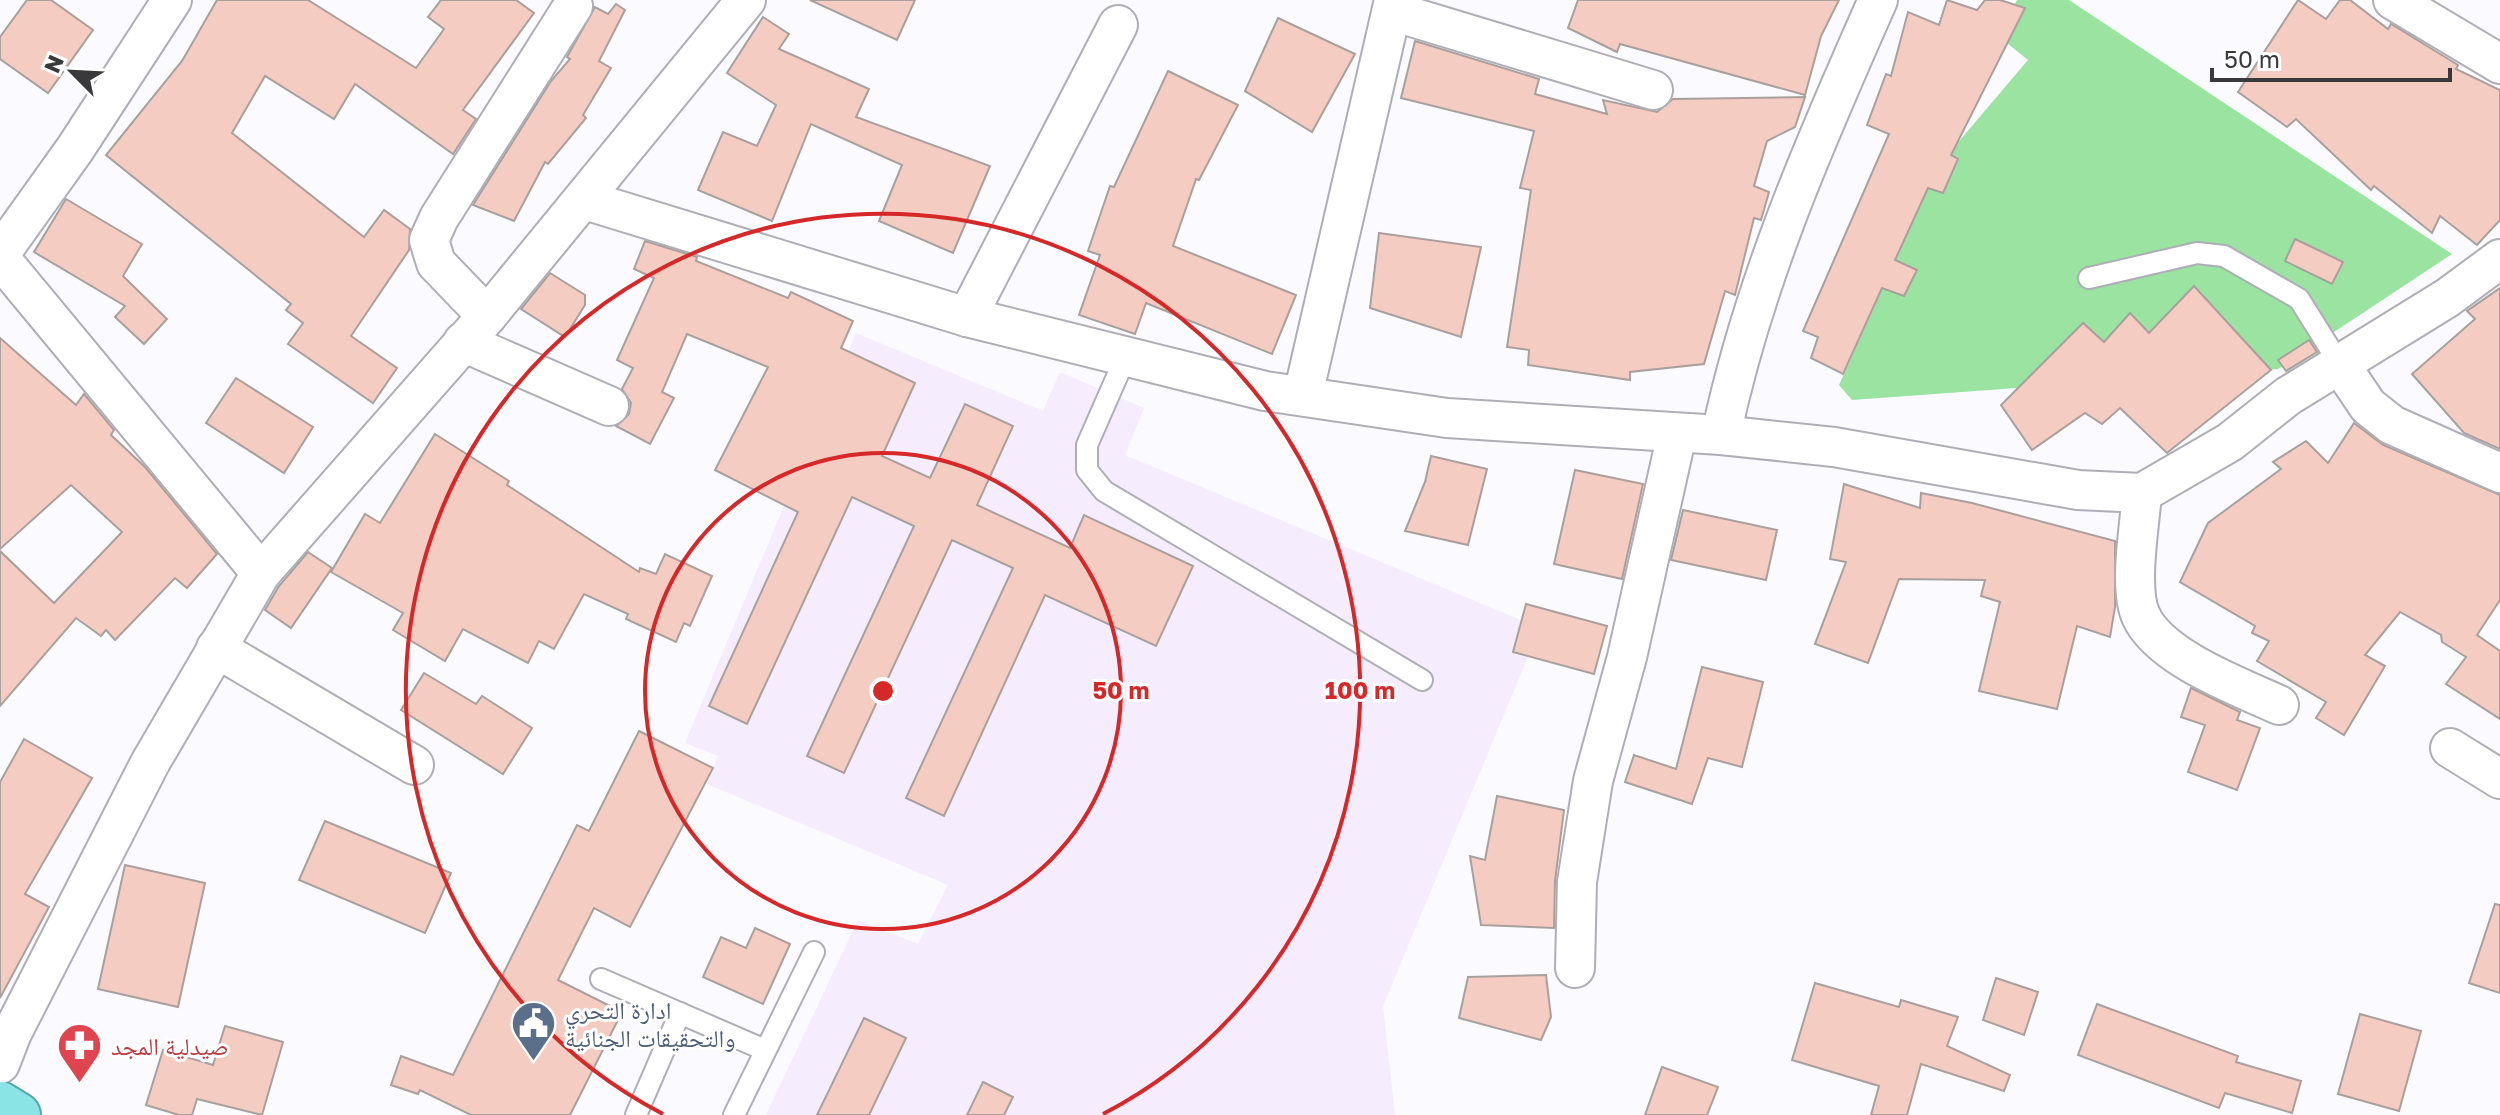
<svg xmlns="http://www.w3.org/2000/svg" width="2500" height="1115" font-family="'Golos Text','Noto Naskh Arabic',sans-serif">
	<style>
		.education { fill: #f5edfd }
		.green { fill: #9ae3a1 }
		.building { fill: #f5ccc2; stroke: #a9a09e; stroke-width: 2 }
		.lines { fill: none; stroke-linecap: round; stroke-linejoin: round }
		.service-casing { stroke: #aeaeb6; stroke-width: 24 }
		.minor-casing { stroke: #aeaeb6; stroke-width: 42 }
		.trunk-casing { stroke: #5ba4a7; stroke-width: 48 }
		.service { stroke: #fff; stroke-width: 20 }
		.minor { stroke: #fff; stroke-width: 38 }
		.trunk { stroke: #8ae4e6; stroke-width: 44 }
		.ring { fill: none; stroke: #d62828; stroke-width: 4 }
		.labels { text-anchor: middle; dominant-baseline: central; stroke-width: 6; stroke-linejoin: round; paint-order: stroke }
		.service-label { font-size: 24px; fill: #4e5e75; stroke: #fff; text-anchor: start }
		.health-label { font-size: 24px; fill: #be3a42; stroke: #fff; text-anchor: start }
		.centre { fill: #d62828; stroke: #fff; stroke-width: 4 }
		.ring-label { font-size: 24px; text-anchor: middle; font-weight: bold; fill: #d62828; stroke: #fff; stroke-width: 6; stroke-linejoin: round; paint-order: stroke }
	</style>
	<rect width="100%" height="100%" fill="#fafaff"/>
	<polygon class="education" points="856,333 1043,411 1060,372 1144,408 1125,455 1540,628 1383,1006 1395,1115 766,1115 858,920 918,944 948,885 707,784 718,756 685,743"/>
	<polygon class="green" points="2017,0 2069,0 2452,254 2278,369 1852,400 1839,385 1937,167 2028,60 1997,35"/>
	<g class="building">
		<polygon points="27,0 51,0 93,30 48,93 0,59 0,37"/>
		<polygon points="217,0 308,0 416,68 444,29 428,17 441,0 516,0 534,13 463,110 476,119 453,154 355,84 334,119 265,76 232,133 364,237 384,210 410,229 409,250 351,336 397,368 373,403 288,344 303,323 286,310 291,304 106,155 182,61"/>
		<polygon points="810,0 915,0 897,40"/>
		<polygon points="1578,0 1839,0 1821,36 1805,95 1620,44 1617,52 1568,28"/>
		<polygon points="1947,0 1977,10 1985,0 2000,0 2025,8 1951,155 1958,159 1943,193 1928,188 1895,260 1917,270 1904,296 1882,288 1843,374 1811,358 1818,337 1803,331 1889,134 1867,125 1886,74 1891,76 1908,12 1939,25"/>
		<polygon points="2298,0 2326,19 2340,0 2350,0 2388,29 2391,24 2458,65 2456,69 2500,90 2500,220 2477,245 2440,216 2432,233 2374,186 2371,190 2296,119 2287,127 2238,92"/>
		<polygon points="616,4 625,10 599,61 611,68 583,115 586,118 548,164 545,162 514,221 473,205 551,81 570,59 567,57 595,7 608,14"/>
		<polygon points="763,17 789,34 779,49 869,89 856,117 990,166 953,253 879,221 902,165 811,124 772,221 698,190 723,132 757,146 776,105 727,73"/>
		<polygon points="1278,18 1355,54 1312,132 1245,91"/>
		<polygon points="1415,41 1539,79 1535,94 1607,114 1603,100 1657,112 1673,99 1805,97 1795,127 1767,141 1754,186 1769,192 1761,220 1754,218 1735,295 1725,291 1704,364 1630,372 1630,380 1528,365 1529,350 1507,347 1531,190 1520,188 1534,131 1401,98"/>
		<polygon points="1168,71 1238,105 1199,180 1196,179 1173,246 1296,295 1272,354 1146,303 1135,334 1079,315 1100,255 1088,251 1110,186 1114,187"/>
		<polygon points="66,199 142,244 123,276 167,319 144,344 115,317 125,306 34,252"/>
		<polygon points="1379,233 1481,247 1461,337 1370,308"/>
		<polygon points="2295,239 2343,262 2332,284 2285,261"/>
		<polygon points="645,241 697,257 696,261 788,298 791,292 853,321 841,348 915,383 882,456 930,478 965,404 1013,426 977,505 1070,548 1084,515 1193,566 1156,646 1045,595 944,816 906,798 1013,568 952,540 844,773 807,756 914,526 852,497 747,724 709,706 798,512 715,470 768,367 687,334 662,392 674,398 650,444 616,426 629,414 631,403 622,389 633,368 617,360 654,278 634,269"/>
		<polygon points="550,273 585,295 585,305 565,337 521,309"/>
		<polygon points="2194,286 2271,370 2167,453 2120,408 2102,424 2085,413 2032,450 2001,405 2083,323 2104,342 2130,313 2149,333"/>
		<polygon points="2500,288 2500,449 2464,433 2412,374 2475,319 2467,311"/>
		<polygon points="0,338 76,405 84,394 114,430 111,435 145,467 217,554 187,588 175,578 115,640 106,630 101,636 76,618 0,706 0,551 54,603 122,532 71,485 0,549"/>
		<polygon points="2309,340 2317,352 2286,371 2278,360"/>
		<polygon points="236,378 313,427 284,473 206,423"/>
		<polygon points="2354,423 2383,445 2500,495 2500,600 2477,635 2500,651 2500,719 2446,684 2466,657 2442,642 2441,635 2400,612 2365,655 2385,666 2344,735 2316,718 2326,702 2257,661 2269,641 2252,633 2255,626 2180,582 2208,523 2281,469 2273,462 2306,441 2328,463"/>
		<polygon points="435,434 509,481 507,485 639,572 640,568 656,574 665,554 712,576 690,626 684,623 676,642 626,619 628,614 584,594 554,649 539,641 528,663 463,629 445,661 393,630 403,613 331,572 365,514 380,523"/>
		<polygon points="1431,456 1487,469 1468,545 1405,531 1425,482"/>
		<polygon points="1575,470 1643,484 1622,579 1554,564"/>
		<polygon points="1844,484 1920,508 1921,493 1972,503 2115,541 2115,607 2110,637 2077,626 2057,709 1979,691 2000,602 1981,596 1985,580 1899,579 1868,663 1815,644 1846,562 1830,559"/>
		<polygon points="1683,510 1777,530 1766,580 1671,560"/>
		<polygon points="308,552 332,568 291,628 265,610 279,586"/>
		<polygon points="1526,604 1607,626 1594,674 1513,652"/>
		<polygon points="1702,667 1763,682 1742,767 1708,758 1692,804 1625,782 1634,755 1676,769"/>
		<polygon points="424,673 476,704 482,696 532,728 503,774 401,710"/>
		<polygon points="2191,688 2240,712 2237,720 2260,728 2237,790 2188,772 2205,725 2181,717"/>
		<polygon points="639,731 713,768 630,927 594,908 558,980 622,1012 570,1115 471,1115 420,1090 418,1094 391,1085 401,1056 453,1075 577,825 589,831"/>
		<polygon points="24,739 92,778 25,894 49,907 0,998 0,782"/>
		<polygon points="1497,796 1564,810 1555,881 1554,928 1481,925 1470,856 1485,860"/>
		<polygon points="325,821 451,873 425,933 299,880"/>
		<polygon points="125,865 205,883 178,1007 98,989"/>
		<polygon points="2495,904 2500,905 2500,993 2469,983"/>
		<polygon points="755,928 790,944 763,1004 703,977 721,937 746,948"/>
		<polygon points="1546,975 1551,1017 1541,1040 1459,1018 1468,977"/>
		<polygon points="1996,978 2038,992 2024,1035 1983,1020"/>
		<polygon points="1815,983 1899,1007 1901,1000 1958,1017 1947,1046 2010,1075 2004,1091 1921,1064 1907,1115 1871,1115 1879,1086 1792,1060"/>
		<polygon points="2097,1004 2238,1056 2236,1062 2301,1081 2292,1113 2225,1093 2219,1108 2078,1055"/>
		<polygon points="2360,1014 2421,1031 2399,1111 2338,1094"/>
		<polygon points="864,1018 906,1038 869,1115 817,1115"/>
		<polygon points="225,1026 283,1042 262,1115 197,1099 192,1115 179,1115 146,1105 163,1050 213,1065"/>
		<polygon points="1662,1067 1718,1087 1707,1115 1645,1115"/>
		<polygon points="983,1082 1013,1097 1004,1115 967,1115"/>
	</g>
	<g class="lines">
		<defs>
			<g id="service">
				<polyline points="2089,278 2197,253 2224,256 2299,299 2339,363"/>
				<polyline points="1126,356 1087,445 1087,470 1104,491 1422,680"/>
				<polyline points="601,979 765,1050"/>
				<polyline points="636,1115 680,1013"/>
				<polyline points="734,1115 814,952"/>
			</g>
			<g id="minor">
				<polyline points="2393,0 2500,64"/>
				<polyline points="1392,11 1653,90"/>
				<polyline points="585,200 967,317 1265,391 1447,418 1721,435 1834,447 2078,490 2142,493 2230,442 2288,396 2447,298 2500,259"/>
				<polyline points="0,254 75,149 172,0"/>
				<polyline points="0,258 261,573"/>
				<polyline points="487,316 436,263 429,240 439,218 573,6"/>
				<polyline points="967,317 1118,25"/>
				<polyline points="463,342 609,406"/>
				<polyline points="2339,363 2368,406 2392,425 2500,473"/>
				<polyline points="1303,395 1394,0"/>
				<path d="M1721 435C1753 283 1815 142 1878 0"/>
				<path d="M2142 493C2140 524 2128 588 2141 616 2160 658 2240 687 2279 705"/>
				<polyline points="216,648 414,765"/>
				<polyline points="2450,748 2500,779"/>
				<polyline points="1575,968 1577,882 1593,781 1627,657 1677,434"/>
				<polyline points="0,1064 12,1033 150,763 261,573 487,316 746,0"/>
			</g>
			<polyline id="trunk" points="0,1104 18,1115"/>
		</defs>
		<use href="#service" class="service-casing"/>
		<use href="#minor" class="minor-casing"/>
		<use href="#trunk" class="trunk-casing"/>
		<use href="#service" class="service"/>
		<use href="#minor" class="minor"/>
		<use href="#trunk" class="trunk"/>
	</g>
	<g class="ring">
		<circle cx="883" cy="691" r="238"/>
		<path d="M663 1114A477 477 0 1 1 1103 1114"/>
	</g>
	<defs>
		<symbol id="civic-pin" viewBox="-11 -11 22 30"><path d="M0 17L-7.5 6A9.5 9.5 0 1 1 7.5 6Z" fill="#5c6f8a" stroke="#fff"/><path d="M-.6-6.5H3V-4.5H.6V-3L4-1V1h2V6H-6V1h2V-1L-.6-3ZM-1.2 2.5V6h2.4V2.5Z" fill="#fff"/></symbol>
		<symbol id="pharmacy-pin" viewBox="-11 -11 22 30"><path d="M0 17L-7.5 6A9.5 9.5 0 1 1 7.5 6Z" fill="#e0444e" stroke="#fff"/><path d="M-2-6h4v4h4v4h-4v4h-4v-4h-4v-4h4Z" fill="#fff"/></symbol>
	</defs>
	<g fill-rule="evenodd">
		<use href="#civic-pin" x="508" y="998" width="51" height="69"/>
		<use href="#pharmacy-pin" x="54" y="1020" width="51" height="69"/>
	</g>
	<g class="labels">
		<g class="service-label">
			<text x="565" y="1009">ادارة التحري<tspan x="565" dy="28">والتحقيقات الجنائية</tspan></text>
		</g>
		<g class="health-label">
			<text x="111" y="1045">صيدلية المجد</text>
		</g>
	</g>
	<circle cx="883" cy="691" r="12" class="centre"/>
	<g class="ring-label">
		<text x="1121" y="699">50 m</text>
		<text x="1360" y="699">100 m</text>
	</g>
	<g transform="translate(72 72) rotate(294)" stroke="#ffffff" stroke-width="6" paint-order="stroke">
	<path d="M0-6L14 30L0 20L-14 30Z" fill="#39393c"/>
	<text y="-12" font-size="22" font-weight="bold" text-anchor="middle" fill="#39393c">N</text>
	</g>
	<path d="M2212 68v12h238v-12" fill="none" stroke="#39393c" stroke-width="4"/>
	<text x="2224" y="68" font-size="24" fill="#39393c" stroke="#ffffff" stroke-width="6" paint-order="stroke">50 m</text>
</svg>
